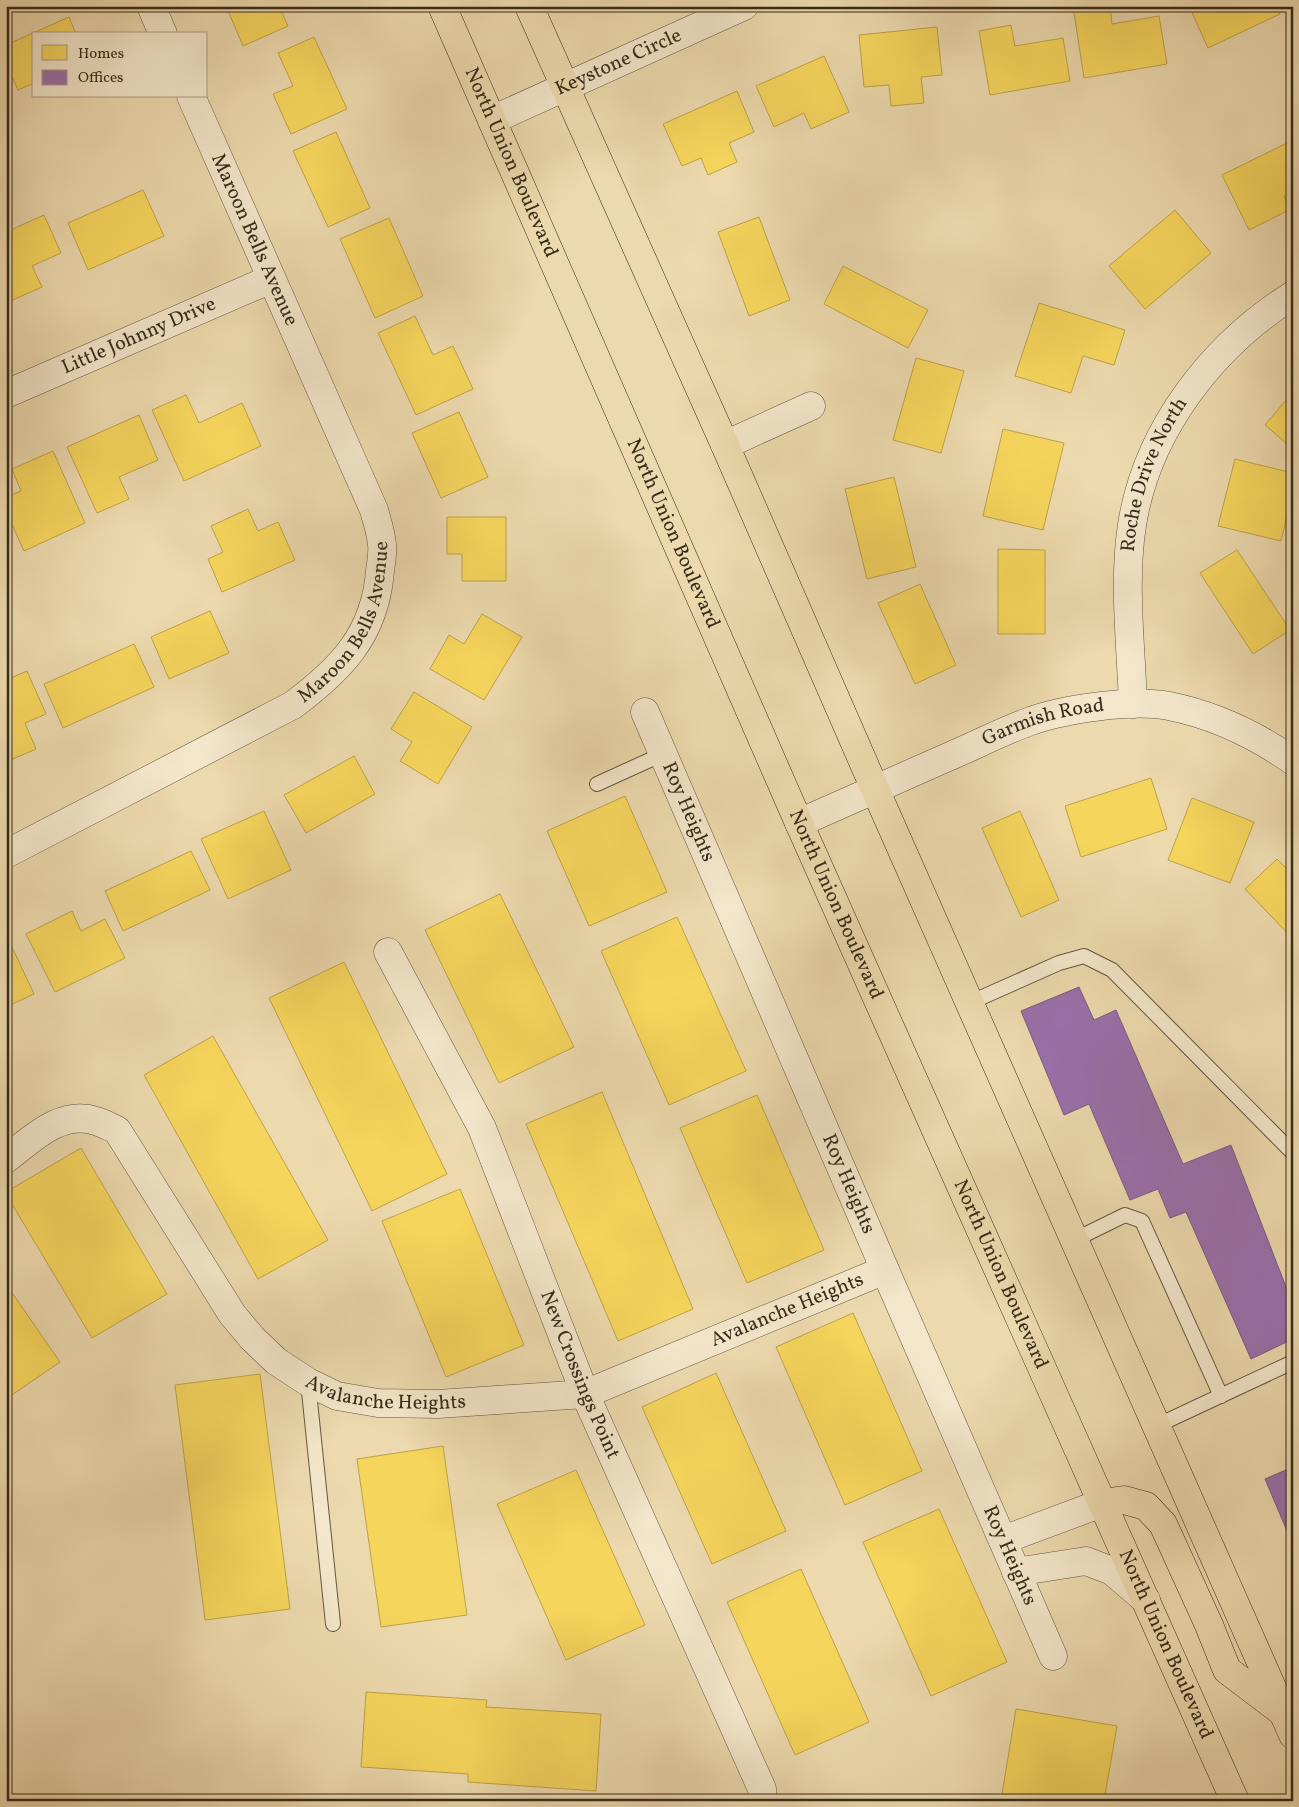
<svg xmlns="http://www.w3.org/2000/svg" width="1299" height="1807" font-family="Vollkorn,serif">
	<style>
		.homes { fill: #f6d55c; stroke: #bda248 }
		.offices { fill: #9970ab; stroke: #7c5b80 }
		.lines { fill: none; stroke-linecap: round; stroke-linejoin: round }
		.lane-casing { stroke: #64563f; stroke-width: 16 }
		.street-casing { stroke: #64563f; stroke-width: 29 }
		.primary-casing { stroke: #372b1a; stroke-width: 29 }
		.lane { stroke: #f3e6ca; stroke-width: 14 }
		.street { stroke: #f3e6ca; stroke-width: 28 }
		.primary { stroke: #ecd9ad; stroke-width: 28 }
		.labels { text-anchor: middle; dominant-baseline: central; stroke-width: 5; stroke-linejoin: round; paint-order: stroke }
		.street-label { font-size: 20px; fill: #372b1a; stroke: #f3e6ca }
	</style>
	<rect width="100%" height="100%" fill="#ecd9ad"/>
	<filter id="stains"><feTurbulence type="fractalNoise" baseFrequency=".004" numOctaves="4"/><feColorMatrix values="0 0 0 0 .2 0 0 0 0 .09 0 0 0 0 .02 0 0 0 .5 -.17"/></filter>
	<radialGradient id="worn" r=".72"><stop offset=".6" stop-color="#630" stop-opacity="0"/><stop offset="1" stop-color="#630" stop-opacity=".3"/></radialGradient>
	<g class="homes">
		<polygon points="226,6 279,6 288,26 243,46"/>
		<polygon points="1073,6 1110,6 1112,24 1159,16 1167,64 1084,78"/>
		<polygon points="1189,6 1276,6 1280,14 1208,48"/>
		<polygon points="69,17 76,34 34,34 34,83 18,90 6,63 6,45"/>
		<polygon points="1011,25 1015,46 1063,38 1070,81 990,95 979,31"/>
		<polygon points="937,27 942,75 921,77 924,103 891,106 889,85 864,87 859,35"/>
		<polygon points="314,37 347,109 291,134 273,94 293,86 278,53"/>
		<polygon points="824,56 849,112 811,129 804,113 774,127 756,86"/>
		<polygon points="737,91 754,132 729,143 737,162 708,175 701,158 682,166 663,124"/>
		<polygon points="336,132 370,208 328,227 293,151"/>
		<polygon points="1293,140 1293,192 1284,196 1291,209 1249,230 1222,175"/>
		<polygon points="143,190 164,236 88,270 68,223"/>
		<polygon points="1175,210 1211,253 1145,309 1109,266"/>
		<polygon points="44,215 61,253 32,266 42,287 6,303 6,232"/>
		<polygon points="759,217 790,300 749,316 718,232"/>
		<polygon points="389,218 423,296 375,318 340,239"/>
		<polygon points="843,266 928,310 908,348 824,304"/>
		<polygon points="1039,303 1125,330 1114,365 1083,356 1071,393 1015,376"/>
		<polygon points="415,316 433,355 453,346 473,389 416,415 378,333"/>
		<polygon points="916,358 964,371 941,453 893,440"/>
		<polygon points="1293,392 1293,449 1265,425"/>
		<polygon points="186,395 199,423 242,403 261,446 184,481 152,410"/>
		<polygon points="459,412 488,477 441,498 412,433"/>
		<polygon points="139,415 158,460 119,477 129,499 97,513 67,447"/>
		<polygon points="1003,429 1064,443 1043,530 983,516"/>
		<polygon points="53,451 85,523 24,551 6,511 6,497 21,491 12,469"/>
		<polygon points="1235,459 1293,473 1293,492 1281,541 1218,526"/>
		<polygon points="894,477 916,567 867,579 845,489"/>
		<polygon points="248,509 258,531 278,522 295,560 222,592 208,559 223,552 211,526"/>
		<polygon points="447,517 506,517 506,581 462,581 462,554 447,554"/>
		<polygon points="998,549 1045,550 1045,634 998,634"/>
		<polygon points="1237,550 1290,630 1253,654 1200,573"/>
		<polygon points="920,584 956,665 915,684 878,603"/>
		<polygon points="210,611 229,653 169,679 151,637"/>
		<polygon points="482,614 522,637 484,700 430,669 449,635 464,644"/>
		<polygon points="134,644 154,687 63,728 44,684"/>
		<polygon points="27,671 46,714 25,723 36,749 6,762 6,680"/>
		<polygon points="414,692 472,727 438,784 400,761 412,742 391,729"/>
		<polygon points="354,756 375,794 306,833 284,795"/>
		<polygon points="1151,778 1167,829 1081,857 1065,806"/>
		<polygon points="625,796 667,892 589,926 547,831"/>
		<polygon points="1192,798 1254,822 1230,883 1168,860"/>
		<polygon points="264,811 291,870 228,899 201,839"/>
		<polygon points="1020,811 1059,900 1021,917 982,828"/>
		<polygon points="191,851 210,890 123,931 105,891"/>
		<polygon points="1277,859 1293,875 1293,939 1245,889"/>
		<polygon points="500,894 574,1047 499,1083 425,930"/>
		<polygon points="72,911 81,931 105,919 125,958 55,992 26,934"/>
		<polygon points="677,917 746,1071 669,1105 601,951"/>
		<polygon points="12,947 34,994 6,1007 6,950"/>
		<polygon points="344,962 447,1174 372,1211 269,998"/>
		<polygon points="213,1036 328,1240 258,1279 144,1075"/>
		<polygon points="602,1092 693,1309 618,1341 526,1124"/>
		<polygon points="757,1095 824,1250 747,1283 680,1128"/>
		<polygon points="81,1148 167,1294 92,1338 6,1194 6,1192"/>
		<polygon points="460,1189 524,1345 446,1377 382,1221"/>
		<polygon points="6,1284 60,1362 6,1399"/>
		<polygon points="853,1313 922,1471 845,1505 776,1347"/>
		<polygon points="716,1373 786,1531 712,1564 642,1407"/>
		<polygon points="260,1374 290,1609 205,1620 175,1385"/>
		<polygon points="443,1446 467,1615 381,1627 357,1459"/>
		<polygon points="576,1470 645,1625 566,1660 497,1504"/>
		<polygon points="939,1509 1007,1662 931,1696 863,1542"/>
		<polygon points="801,1569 869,1722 795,1755 727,1602"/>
		<polygon points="366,1692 487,1700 486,1707 601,1714 596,1791 468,1782 468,1774 361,1767"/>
		<polygon points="1016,1709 1117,1726 1104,1801 1043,1801 1002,1794"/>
	</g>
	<g class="offices">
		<polygon points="1079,987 1094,1020 1116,1010 1183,1164 1231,1145 1293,1305 1293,1339 1251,1359 1186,1212 1170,1218 1158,1189 1130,1200 1089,1104 1064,1115 1021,1011"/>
		<polygon points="1293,1467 1293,1545 1265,1479"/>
	</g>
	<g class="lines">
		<defs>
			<g id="lane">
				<polyline points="597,784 663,754"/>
				<polyline points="969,1003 1059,963 1084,956 1112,970 1293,1153"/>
				<polyline points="1074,1240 1125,1215 1142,1221 1221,1396"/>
				<polyline points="308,1382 333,1624"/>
				<polyline points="1156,1426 1293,1362"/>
			</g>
			<g id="street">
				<polyline points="151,6 163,34"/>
				<path id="s1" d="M492 120 744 6"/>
				<path id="s2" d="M6 394 271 279"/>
				<polyline points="725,445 811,406"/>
				<path id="s3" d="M1133 704C1131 647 1123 582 1132 525 1147 430 1212 346 1293 295"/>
				<path id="s4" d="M645 712 885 1270 1053 1656"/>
				<path id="s5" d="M799 823C849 801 898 779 948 757 974 746 1001 732 1028 722 1063 709 1132 699 1169 706 1214 715 1256 735 1293 761"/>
				<path id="s6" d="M6 854 293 705C341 669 375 635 380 571 381 563 383 553 382 544 381 533 377 521 374 510L191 96"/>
				<path id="s7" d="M388 952 482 1128 585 1394 762 1789 763 1801"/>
				<path id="s8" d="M6 1159C31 1140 61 1109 96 1121 103 1123 110 1127 117 1130L232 1314 252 1338 276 1361 308 1382 337 1396 378 1403 438 1404 585 1394 885 1270"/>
				<polyline points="1003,1540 1102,1503"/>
				<polyline points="1016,1572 1086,1561 1112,1571 1146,1600"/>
			</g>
			<g id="primary">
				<path id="s9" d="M442 6 799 823 1235 1801"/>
				<polyline points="529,6 725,445 875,789 1293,1735"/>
				<polyline points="1102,1503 1124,1500 1146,1506 1163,1524 1209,1625 1227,1670 1281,1711"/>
			</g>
		</defs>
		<use href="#lane" class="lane-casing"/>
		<use href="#street" class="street-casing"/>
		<use href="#primary" class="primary-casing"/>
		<use href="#lane" class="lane"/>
		<use href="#street" class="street"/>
		<use href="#primary" class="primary"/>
	</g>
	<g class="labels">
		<g class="street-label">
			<text stroke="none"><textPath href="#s1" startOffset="139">Keystone Circle</textPath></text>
			<text stroke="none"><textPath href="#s9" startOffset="171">North Union Boulevard</textPath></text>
			<text transform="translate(254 240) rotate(66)">Maroon Bells Avenue</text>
			<text stroke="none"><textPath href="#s2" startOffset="145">Little Johnny Drive</textPath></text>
			<text stroke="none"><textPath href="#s3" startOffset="234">Roche Drive North</textPath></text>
			<text stroke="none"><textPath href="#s9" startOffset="576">North Union Boulevard</textPath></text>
			<text stroke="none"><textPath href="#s6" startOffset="426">Maroon Bells Avenue</textPath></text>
			<text stroke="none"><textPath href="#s5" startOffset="265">Garmish Road</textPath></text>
			<text stroke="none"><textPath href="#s4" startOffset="109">Roy Heights</textPath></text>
			<text stroke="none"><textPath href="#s9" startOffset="981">North Union Boulevard</textPath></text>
			<text stroke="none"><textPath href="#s4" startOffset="514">Roy Heights</textPath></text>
			<text stroke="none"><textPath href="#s9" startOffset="1386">North Union Boulevard</textPath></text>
			<text stroke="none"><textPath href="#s8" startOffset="945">Avalanche Heights</textPath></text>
			<text stroke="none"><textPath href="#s7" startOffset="465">New Crossings Point</textPath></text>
			<text stroke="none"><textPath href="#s8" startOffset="525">Avalanche Heights</textPath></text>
			<text stroke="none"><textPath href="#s4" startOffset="919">Roy Heights</textPath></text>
			<text stroke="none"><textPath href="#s9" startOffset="1791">North Union Boulevard</textPath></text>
		</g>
	</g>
	<rect width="1299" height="1807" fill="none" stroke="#ecd9ad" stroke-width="25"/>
	<rect x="8" y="8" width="1284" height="1792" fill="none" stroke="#372b1a" stroke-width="2.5"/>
	<rect x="12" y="12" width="1274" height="1782" fill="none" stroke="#372b1a"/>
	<rect x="32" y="32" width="175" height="65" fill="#f3e6ca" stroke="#a89b84"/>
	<rect x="42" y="45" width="25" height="15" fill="#f6d55c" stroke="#a89b84"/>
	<text x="78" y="58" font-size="15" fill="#372b1a">Homes</text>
	<rect x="42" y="70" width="25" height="15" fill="#9970ab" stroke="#a89b84"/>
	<text x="78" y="82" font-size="15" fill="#372b1a">Offices</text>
	<rect width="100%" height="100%" filter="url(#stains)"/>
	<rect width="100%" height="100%" fill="url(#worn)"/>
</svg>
